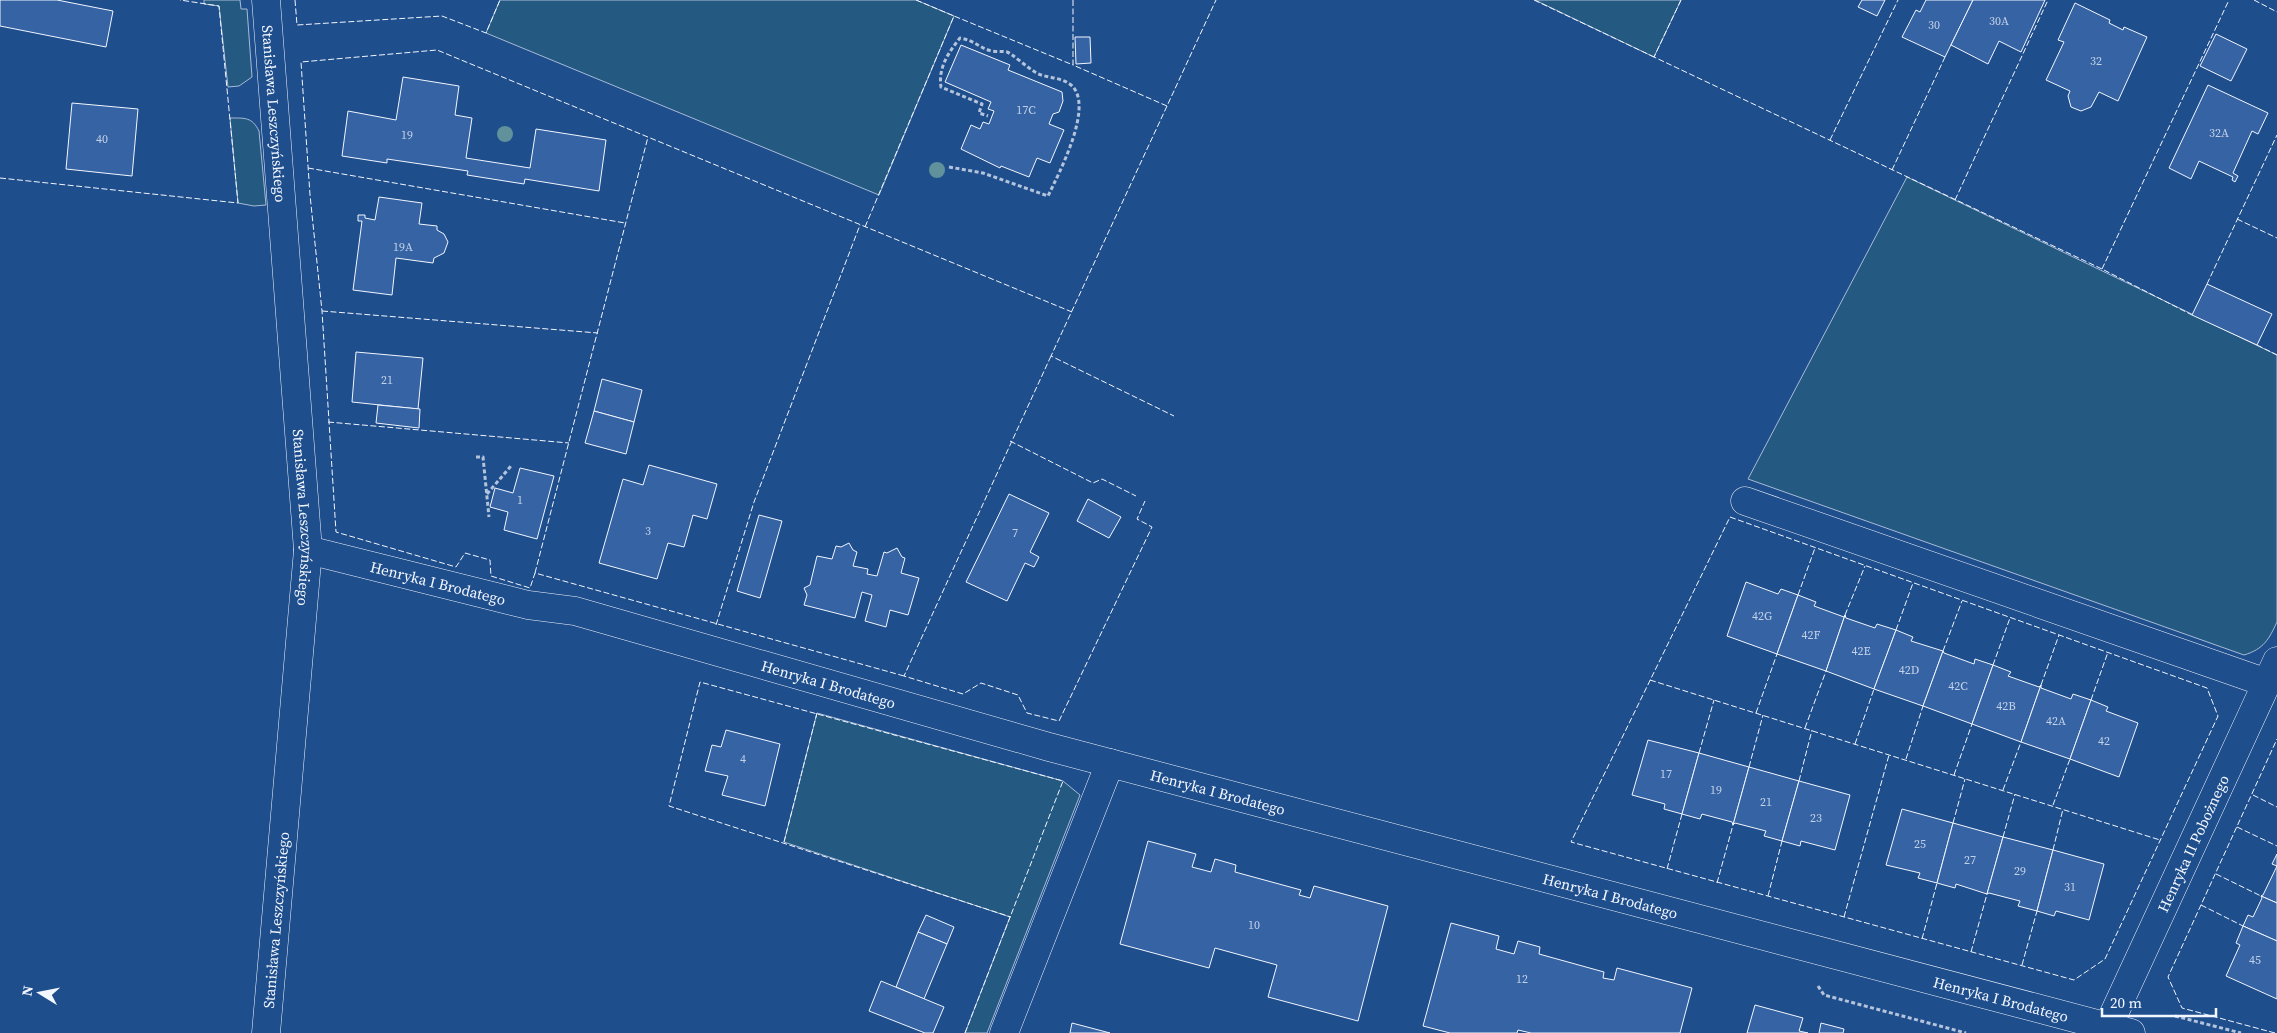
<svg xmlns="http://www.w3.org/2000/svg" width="2277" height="1033" font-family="'Source Serif 4',serif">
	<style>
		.green { fill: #245a82; stroke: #a8bbd7 }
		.building { fill: #3563a3; stroke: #f2f6ff }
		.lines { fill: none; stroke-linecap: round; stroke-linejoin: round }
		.minor-casing { stroke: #f2f6ff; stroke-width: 29 }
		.path { stroke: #b3c4dc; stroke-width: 3; stroke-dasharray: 4 2.5; stroke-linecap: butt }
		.minor { stroke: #1f4e8c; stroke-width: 28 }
		.fence { stroke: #f2f6ff; stroke-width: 1; stroke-dasharray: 6 2.5; stroke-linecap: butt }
		.tree { fill: #61919a }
		.labels { text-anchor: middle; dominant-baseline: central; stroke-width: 4; stroke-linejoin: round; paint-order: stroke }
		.number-label { font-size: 12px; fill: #c3d1e8 }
		.street-label { font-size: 15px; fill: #f2f6ff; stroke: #1f4e8c }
	</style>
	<rect width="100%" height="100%" fill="#1f4e8c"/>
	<g class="green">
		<polygon points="204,0 240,0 241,9 247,9 252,77 239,86 228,87 219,6 204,4"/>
		<polygon points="500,0 916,0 954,16 879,195 486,33"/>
		<polygon points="1535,0 1681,0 1654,57"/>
		<path d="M230 118C245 118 252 117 259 131L266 205 254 206 238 203Z"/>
		<path d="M1907 177 2277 355V622C2269 639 2264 649 2244 655L1748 479Z"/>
		<polygon points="817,713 1063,781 1080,795 987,1033 965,1033 1010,917 784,842"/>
	</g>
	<g class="building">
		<polygon points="0,0 57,0 113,11 106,47 0,26"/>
		<polygon points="1862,0 1885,0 1877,16 1858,7"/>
		<polygon points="1926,0 1973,0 1945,57 1902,37 1916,10 1920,12"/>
		<polygon points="1973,0 2045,0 2021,52 1999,41 1988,64 1951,45"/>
		<polygon points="2075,3 2110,20 2109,23 2123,30 2124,27 2147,37 2118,101 2099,92 2091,107 2081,111 2071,107 2068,96 2070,91 2046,80 2064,42 2058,40"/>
		<polygon points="2216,34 2247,49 2231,81 2200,66"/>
		<polygon points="1075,37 1090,37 1091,63 1076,64"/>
		<polygon points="961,45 1010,65 1008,70 1062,92 1063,101 1059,112 1053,114 1049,124 1064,130 1050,163 1037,158 1029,177 1001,166 1000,168 961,149 971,125 980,129 983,122 989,124 994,111 988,109 991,102 945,82"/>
		<polygon points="403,77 459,86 455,115 472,118 466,158 530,168 536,129 606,140 599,191 525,179 524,184 467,175 468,171 387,159 387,163 342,156 348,111 396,120"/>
		<polygon points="2208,85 2268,113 2258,134 2252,131 2233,173 2238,176 2235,182 2232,180 2233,177 2199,161 2191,179 2169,168"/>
		<polygon points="72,103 138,109 132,176 66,169"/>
		<polygon points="379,197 422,203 419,224 437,226 437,230 444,234 448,242 444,253 434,258 433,263 396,258 392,295 353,290 362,221 358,221 358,215 365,215 365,218 375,220"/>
		<polygon points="2207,284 2272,314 2257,345 2192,315"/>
		<polygon points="356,352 423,358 418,409 352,402"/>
		<polygon points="602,379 642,390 634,422 594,411"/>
		<polygon points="378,405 420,409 419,428 376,423"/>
		<polygon points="594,411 634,422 626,454 585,443"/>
		<polygon points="649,465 717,484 707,519 693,515 684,547 668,543 657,579 599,563 623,479 643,485"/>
		<polygon points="520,468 554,476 537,539 504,530 508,512 490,507 495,488 513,493"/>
		<polygon points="1009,494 1049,513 1030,552 1039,557 1034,567 1025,563 1007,601 966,582"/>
		<polygon points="1088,499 1121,517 1109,538 1077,521"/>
		<polygon points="759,515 782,521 760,598 737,591"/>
		<polygon points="849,543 853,550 857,552 853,566 868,569 867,574 877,576 884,552 887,553 897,548 902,557 905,558 901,573 919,578 908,615 890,610 886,627 865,621 872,595 862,592 855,618 804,605 807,595 804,588 810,585 817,556 832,559 836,546 841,547"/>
		<polygon points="1746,582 1778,594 1781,589 1798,595 1777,654 1727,636"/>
		<polygon points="1798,595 1816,602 1814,606 1844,617 1845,615 1826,671 1777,654"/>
		<polygon points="1845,615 1846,618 1875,628 1877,624 1896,630 1874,689 1826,671"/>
		<polygon points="1896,630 1913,637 1911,641 1943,651 1923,706 1874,689"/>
		<polygon points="1943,651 1944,653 1974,664 1975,659 1993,665 1972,724 1923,706"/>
		<polygon points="1993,665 2011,672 2008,676 2039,687 2041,685 2021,742 1972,724"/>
		<polygon points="2041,685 2041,688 2071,699 2073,694 2091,700 2070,759 2021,742"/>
		<polygon points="2091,700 2108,707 2106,711 2138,723 2119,777 2070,759"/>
		<polygon points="726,730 780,744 765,806 722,795 728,776 705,771 712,745 721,747"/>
		<polygon points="1648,740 1699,753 1682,814 1664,809 1665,804 1632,795"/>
		<polygon points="1699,753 1749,767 1733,825 1732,822 1702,814 1700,819 1682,814"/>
		<polygon points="1749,767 1799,781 1782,841 1764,836 1766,831 1735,823 1733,825"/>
		<polygon points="1799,781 1850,795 1835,850 1801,841 1800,846 1782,841"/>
		<polygon points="1902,809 1953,823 1937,883 1918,878 1920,873 1886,865"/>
		<polygon points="1953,823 2003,837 1987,894 1956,884 1955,888 1937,883"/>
		<polygon points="2003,837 2053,850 2037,911 2018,906 2020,901 1989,893 1987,894"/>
		<polygon points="1148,841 1196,854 1192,867 1211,872 1215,859 1236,865 1235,872 1301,890 1299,895 1310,898 1314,886 1388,906 1358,1021 1268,997 1277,965 1215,948 1209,968 1120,944"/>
		<polygon points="2053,850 2104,864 2089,920 2056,911 2054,916 2037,911"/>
		<polygon points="2277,854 2277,903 2261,896 2263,895 2277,866 2272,864"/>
		<polygon points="2261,896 2277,903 2277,941 2243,926 2248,915 2253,917 2262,898"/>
		<polygon points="926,915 954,927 947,944 918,932"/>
		<polygon points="1451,923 1499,936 1496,949 1514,954 1518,941 1540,947 1539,954 1604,972 1603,978 1614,980 1617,968 1692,988 1680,1033 1531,1033 1518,1030 1517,1033 1450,1033 1423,1026"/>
		<polygon points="2243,926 2277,941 2277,999 2226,976 2240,945 2236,943"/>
		<polygon points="918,932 947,944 924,999 896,987"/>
		<polygon points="881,981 944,1007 933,1033 925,1033 869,1011"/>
		<polygon points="1755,1005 1803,1018 1799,1031 1808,1033 1747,1033"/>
		<polygon points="1072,1023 1110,1033 1070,1033"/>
		<polygon points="1821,1023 1844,1029 1843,1033 1819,1033"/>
	</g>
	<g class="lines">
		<defs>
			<g id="minor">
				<path id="s1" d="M266 0 308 550 266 1033"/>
				<polyline points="1745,501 2267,683"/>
				<path id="s2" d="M308 550 528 605 575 611 1049 747 2131 1033"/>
				<polyline points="1004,1033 1110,763"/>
				<path id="s3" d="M2105 1033 2277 661"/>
			</g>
		</defs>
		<use href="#minor" class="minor-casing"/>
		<g class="path">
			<path d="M949 167 983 173 1048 196C1059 173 1095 105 1071 85 1060 76 1046 79 1035 72 1028 68 1011 53 1007 52 1002 51 997 52 992 51 981 49 974 40 960 38 949 52 938 67 941 87L982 104 979 113 988 116"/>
			<polyline points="476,457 483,457 489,517"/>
			<polyline points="487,494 511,466"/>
			<polyline points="1818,986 1824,995 1966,1033"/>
			<polyline points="2175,1016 2241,1033"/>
		</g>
		<use href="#minor" class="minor"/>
		<g class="fence">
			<polyline points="295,0 297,25 442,16 486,33 500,0"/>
			<polyline points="916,0 954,16"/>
			<polyline points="1073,0 1073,65 1167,106 1216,0"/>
			<polyline points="1534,0 1654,57"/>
			<polyline points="1681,0 1654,57 2102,269 2192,315"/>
			<polyline points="2254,0 2277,12"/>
			<polyline points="1167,106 1051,356 1174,416"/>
			<polyline points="1830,140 1898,0"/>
			<polyline points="308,168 625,223"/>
			<polyline points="1892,170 1945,57"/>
			<polyline points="0,178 238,203 219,6 180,0"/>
			<polyline points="1955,200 2048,0"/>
			<polyline points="2237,219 2277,238"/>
			<polyline points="865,227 954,16 1073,65"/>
			<polyline points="2102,269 2229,0"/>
			<polyline points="2207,284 2277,135"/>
			<polyline points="322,311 598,333"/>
			<polyline points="2257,345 2277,355"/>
			<polyline points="1051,356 904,676 963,694 981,683 1018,695 1027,713 1059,721 1152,527 1137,519 1145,501"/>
			<polyline points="328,422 569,443"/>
			<polyline points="1010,441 1093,483 1102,479 1136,496"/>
			<polygon points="1730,517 2207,688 2218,716 2105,959 2074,980 1571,842"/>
			<polyline points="535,573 648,137"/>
			<polyline points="1798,595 1815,548"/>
			<polyline points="1845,615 1865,566"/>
			<polyline points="716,625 754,502 860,225"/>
			<polyline points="1896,630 1913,583"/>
			<polyline points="1943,651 1962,601"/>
			<polyline points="1993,665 2010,618"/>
			<polyline points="904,676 535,573 530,588 491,576 490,560 465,553 456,567 336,532 322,311 310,195 301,62 437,50 1072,312"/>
			<polyline points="1650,680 2160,840"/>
			<polyline points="2041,685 2059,635"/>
			<polyline points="2091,700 2108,652"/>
			<polyline points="1756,713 1777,654"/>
			<polyline points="1805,728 1826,671"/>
			<polyline points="1855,744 1874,689"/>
			<polyline points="1699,753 1714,700"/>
			<polyline points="1906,759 1923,706"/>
			<polyline points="1749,767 1763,715"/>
			<polyline points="1954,775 1972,724"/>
			<polyline points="1799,781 1812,730"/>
			<polyline points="2003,790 2021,742"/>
			<polyline points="2253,795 2277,807"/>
			<polyline points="2053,805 2070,759"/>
			<polyline points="1953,823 1965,779"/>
			<polyline points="2237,827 2277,846"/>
			<polyline points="2003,837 2015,794"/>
			<polyline points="784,842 817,713"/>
			<polyline points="2053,850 2063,809"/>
			<polyline points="1667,869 1682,814"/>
			<polyline points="2216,874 2261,896"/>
			<polyline points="1717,883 1733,825"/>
			<polyline points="1768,896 1782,841"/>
			<polyline points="2201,905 2243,926"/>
			<polyline points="1844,917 1889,755"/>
			<polyline points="1922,939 1937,883"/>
			<polyline points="1971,952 1987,894"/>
			<polyline points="2022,965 2037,911"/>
			<polyline points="965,1033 1063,781 700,682 669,806 1011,917"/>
			<polyline points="2275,1033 2182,1008 2168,977 2277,739"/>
		</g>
	</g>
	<g class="tree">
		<circle cx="505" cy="134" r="8"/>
		<circle cx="937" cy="170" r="8"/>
	</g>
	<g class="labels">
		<g class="number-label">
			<text x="1999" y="21">30A</text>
			<text x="1934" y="25">30</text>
			<text x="2096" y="61">32</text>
			<text x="1026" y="110">17C</text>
			<text x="2219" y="133">32A</text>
			<text x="407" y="135">19</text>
			<text x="102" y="139">40</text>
			<text x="403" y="247">19A</text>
			<text x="387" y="380">21</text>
			<text x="520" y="500">1</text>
			<text x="648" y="531">3</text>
			<text x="1015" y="533">7</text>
			<text x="1762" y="616">42G</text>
			<text x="1811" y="635">42F</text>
			<text x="1861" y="651">42E</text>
			<text x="1909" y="670">42D</text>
			<text x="1958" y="686">42C</text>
			<text x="2006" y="706">42B</text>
			<text x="2056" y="721">42A</text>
			<text x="2104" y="741">42</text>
			<text x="743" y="759">4</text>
			<text x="1666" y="774">17</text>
			<text x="1716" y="790">19</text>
			<text x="1766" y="802">21</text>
			<text x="1816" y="818">23</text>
			<text x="1920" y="844">25</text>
			<text x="1970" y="860">27</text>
			<text x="2020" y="871">29</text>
			<text x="2070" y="887">31</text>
			<text x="1254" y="925">10</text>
			<text x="2255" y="960">45</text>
			<text x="1522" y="979">12</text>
		</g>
		<g class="street-label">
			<text stroke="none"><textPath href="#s1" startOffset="114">Stanisława Leszczyńskiego</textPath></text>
			<text stroke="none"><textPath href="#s1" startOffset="519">Stanisława Leszczyńskiego</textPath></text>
			<text stroke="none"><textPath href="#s2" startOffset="134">Henryka I Brodatego</textPath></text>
			<text stroke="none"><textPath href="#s2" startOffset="538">Henryka I Brodatego</textPath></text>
			<text stroke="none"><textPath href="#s2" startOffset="942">Henryka I Brodatego</textPath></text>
			<text stroke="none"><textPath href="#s3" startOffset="209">Henryka II Pobożnego</textPath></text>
			<text stroke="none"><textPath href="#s2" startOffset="1348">Henryka I Brodatego</textPath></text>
			<text transform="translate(276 920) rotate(-85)">Stanisława Leszczyńskiego</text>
			<text stroke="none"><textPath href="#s2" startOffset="1752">Henryka I Brodatego</textPath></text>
		</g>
	</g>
	<g transform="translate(40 993) rotate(280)" stroke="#1f4e8c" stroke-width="4" paint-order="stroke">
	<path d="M0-4L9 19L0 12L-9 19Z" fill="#f2f6ff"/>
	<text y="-8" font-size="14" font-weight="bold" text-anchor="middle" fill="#f2f6ff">N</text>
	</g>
	<path d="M2102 1008v8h114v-8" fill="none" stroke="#f2f6ff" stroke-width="2.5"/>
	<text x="2110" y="1008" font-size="15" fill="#f2f6ff" stroke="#1f4e8c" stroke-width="4" paint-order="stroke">20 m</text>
</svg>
